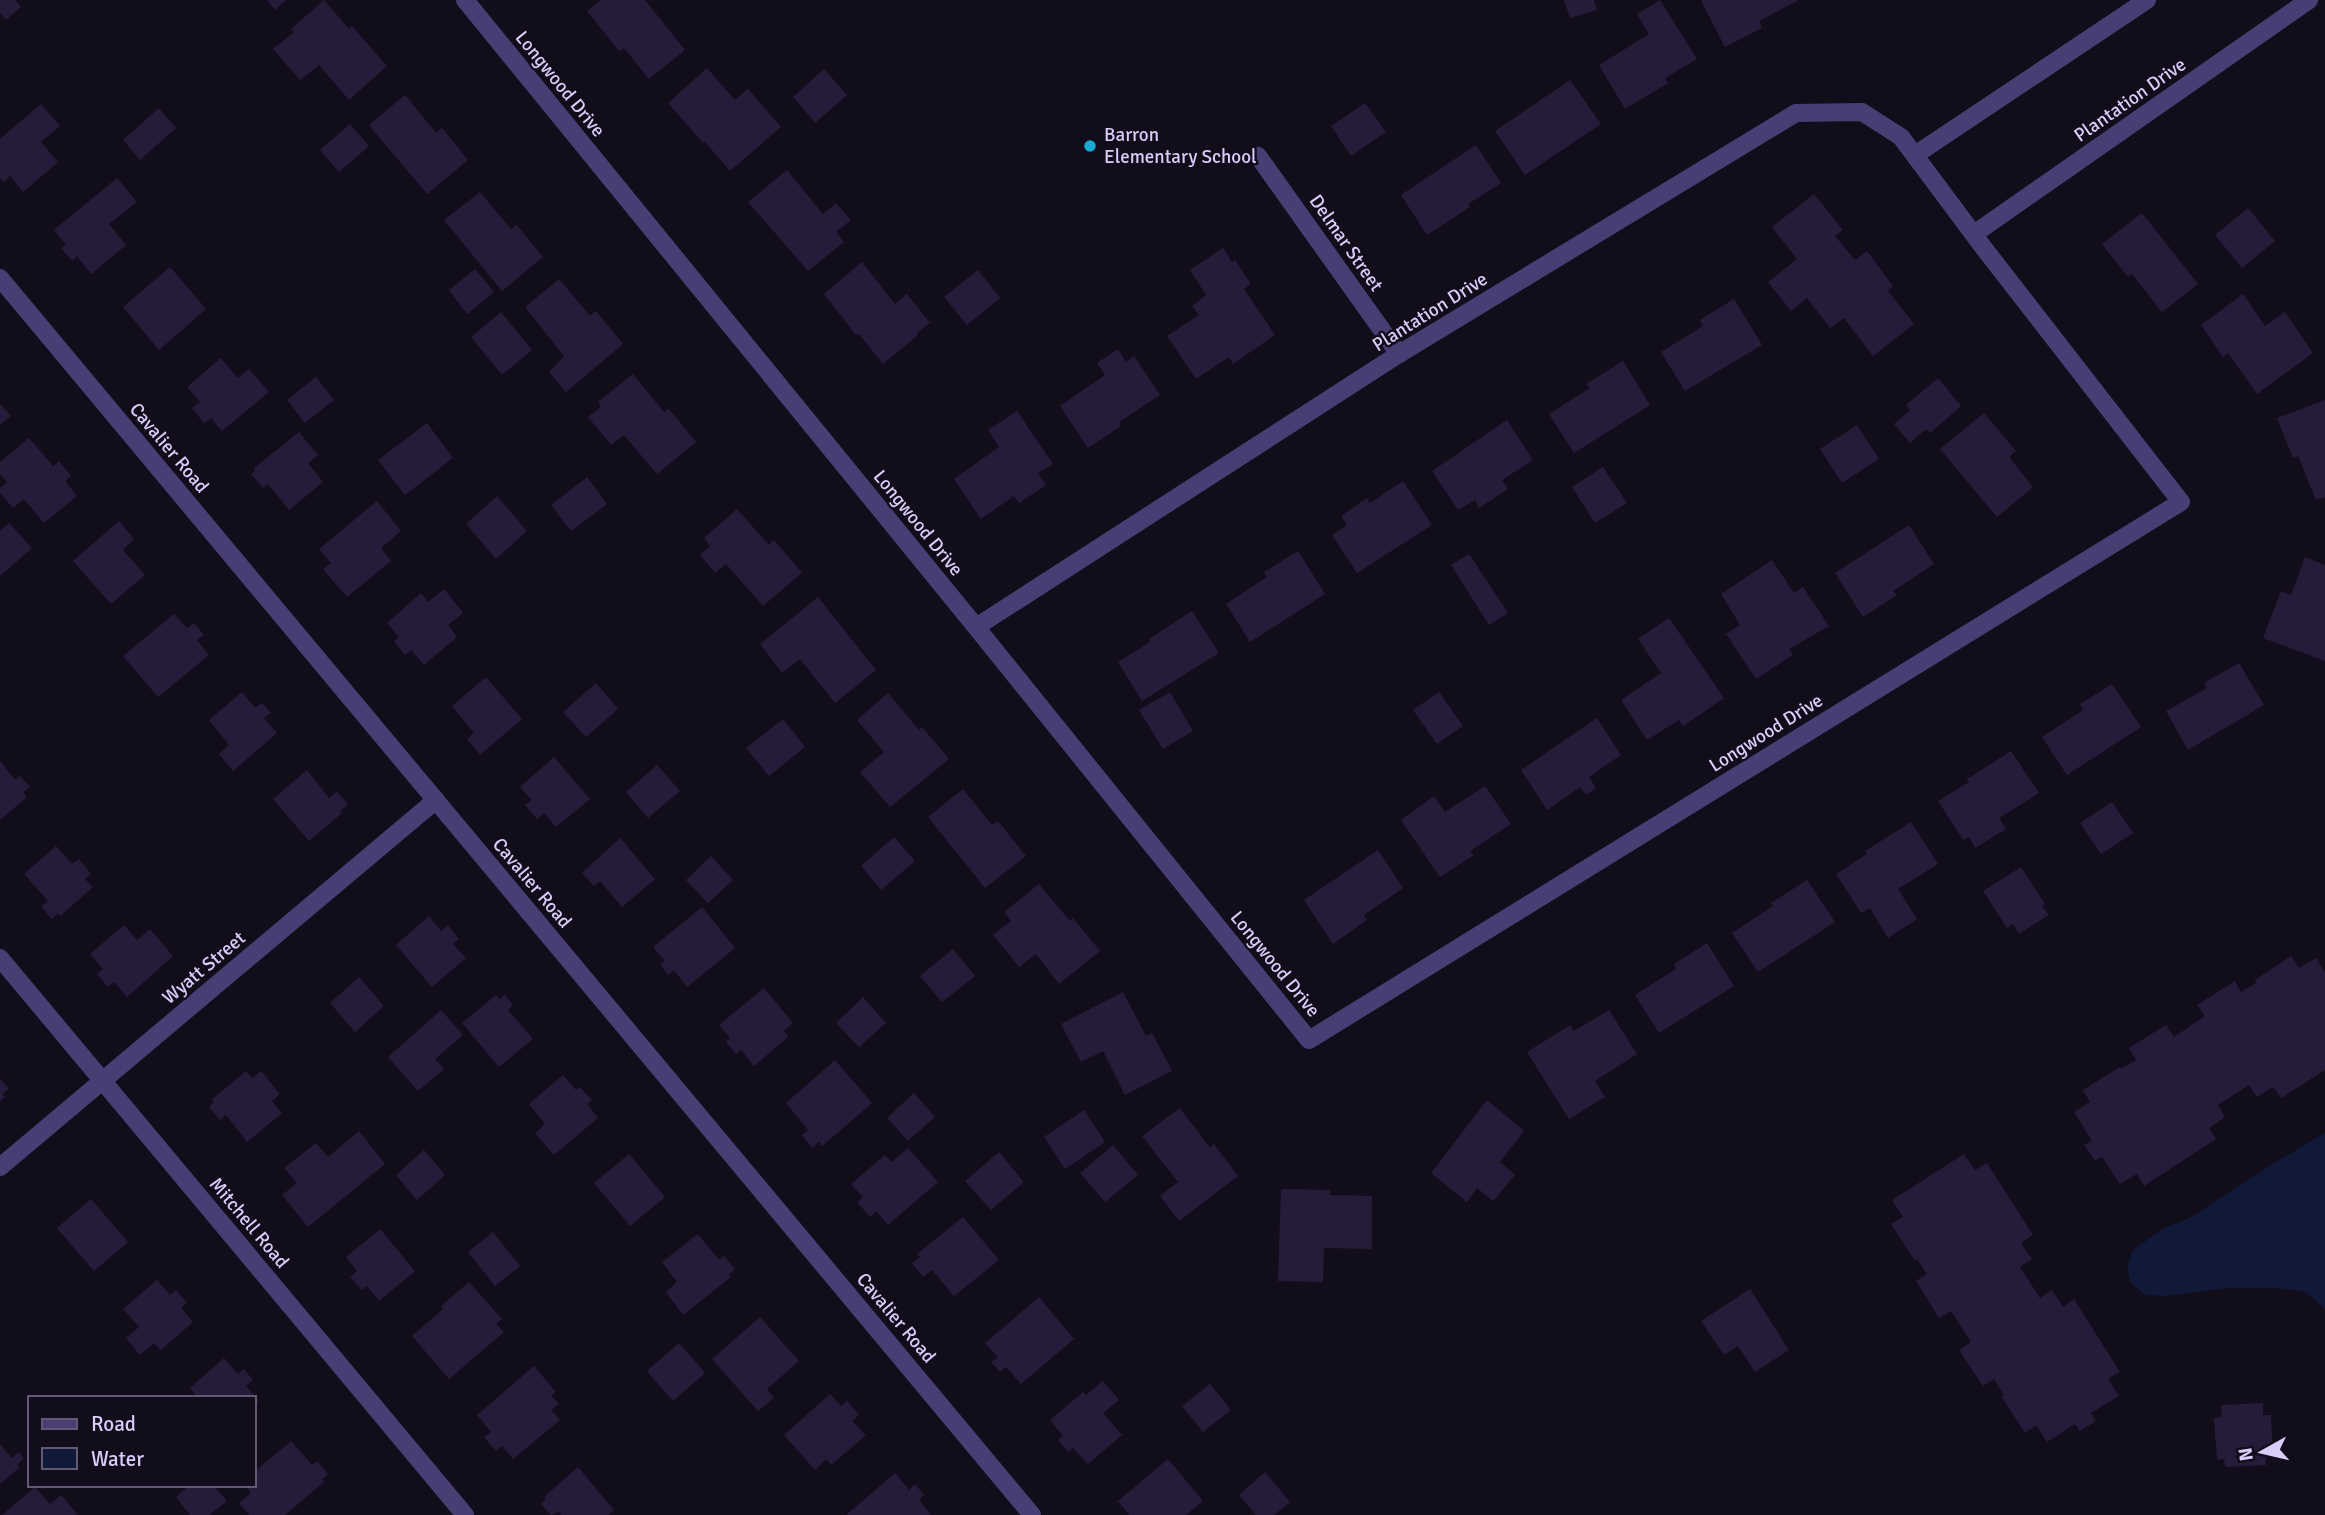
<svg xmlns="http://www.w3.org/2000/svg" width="2325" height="1515" font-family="Signika,sans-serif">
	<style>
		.water { fill: #101937 }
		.building { fill: #261c39 }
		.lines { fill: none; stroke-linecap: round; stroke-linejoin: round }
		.minor { stroke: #483e74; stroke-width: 18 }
		.poi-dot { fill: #1ba9d7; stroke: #120d1b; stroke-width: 2.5 }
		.labels { text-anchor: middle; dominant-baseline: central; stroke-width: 5; stroke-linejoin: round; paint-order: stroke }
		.street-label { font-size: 19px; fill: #d9cdf9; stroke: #120d1b }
		.poi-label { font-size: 19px; fill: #d9cdf9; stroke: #120d1b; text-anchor: start }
	</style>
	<rect width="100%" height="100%" fill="#120d1b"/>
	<polygon class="water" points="2325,1133 2325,1309 2306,1292 2278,1288 2228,1288 2166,1296 2146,1295 2131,1284 2127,1267 2133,1250 2164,1228 2190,1218 2269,1166"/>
	<g class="building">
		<polygon points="0,0 15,0 21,7 6,20 0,13"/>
		<polygon points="267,0 286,0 275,10"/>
		<polygon points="324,0 349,29 352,26 387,66 349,100 319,65 300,80 273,49 294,32 291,29"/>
		<polygon points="601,0 645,0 685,50 649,79 624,48 619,51 587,11"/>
		<polygon points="1564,0 1594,0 1597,10 1570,18"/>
		<polygon points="1660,0 1697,59 1665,78 1668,83 1625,109 1599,65 1649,34 1637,14"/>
		<polygon points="1703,0 1799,0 1759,21 1762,28 1725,47 1701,1"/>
		<polygon points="707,68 735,100 748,89 781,127 730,171 705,142 703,143 668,103"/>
		<polygon points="824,69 847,95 815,123 793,97"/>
		<polygon points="1570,80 1601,124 1525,175 1495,131"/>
		<polygon points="405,95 436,133 442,128 468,160 427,194 369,125"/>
		<polygon points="1365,103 1386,132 1351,156 1331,126"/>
		<polygon points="41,104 60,126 41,142 58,162 23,192 10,176 4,182 0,178 0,139"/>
		<polygon points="159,108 176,128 140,160 123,140"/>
		<polygon points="350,124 369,146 339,172 320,150"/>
		<polygon points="1476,145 1501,183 1468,204 1470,207 1427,235 1401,195"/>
		<polygon points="787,170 823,214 836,203 851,220 836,232 844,242 808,271 748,202"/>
		<polygon points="117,178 137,202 109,224 126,245 91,274 77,256 72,261 61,248 66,245 54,230"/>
		<polygon points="480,192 511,229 517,225 543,257 502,291 444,220"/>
		<polygon points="1814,194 1843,230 1835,236 1855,260 1867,251 1893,286 1888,291 1914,324 1873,356 1844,318 1830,328 1807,298 1791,311 1768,282 1797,259 1772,227"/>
		<polygon points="2248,208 2275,241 2242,268 2215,235"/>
		<polygon points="2142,213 2198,284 2162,312 2132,274 2128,277 2102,244"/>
		<polygon points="1223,248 1232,262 1235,260 1251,284 1244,289 1275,335 1233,364 1229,357 1196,379 1167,336 1199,315 1192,306 1206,295 1190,270"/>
		<polygon points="862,262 895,304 907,294 930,323 917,333 918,335 883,364 859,334 856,335 824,294"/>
		<polygon points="170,267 206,309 159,350 123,307"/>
		<polygon points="475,269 494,292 467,314 449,290"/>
		<polygon points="978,270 1000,298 967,325 944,297"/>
		<polygon points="559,279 590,316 596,311 623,344 566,392 549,372 564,356 525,307"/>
		<polygon points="2243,294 2265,326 2285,312 2313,353 2257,394 2228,353 2223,357 2201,325"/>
		<polygon points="1734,299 1762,345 1685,391 1661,352 1703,326 1700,320"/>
		<polygon points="501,312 532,350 502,375 471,337"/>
		<polygon points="1118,349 1126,362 1134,356 1160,395 1119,422 1121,426 1088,448 1060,406 1105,375 1097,363"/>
		<polygon points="221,358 238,378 249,369 269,392 222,431 211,418 204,423 192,408 200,402 187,387"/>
		<polygon points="1623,361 1650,405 1574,453 1549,414 1590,388 1586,384"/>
		<polygon points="633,374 664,412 669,409 696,442 657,474 624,435 611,445 588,417 601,407 598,402"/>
		<polygon points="316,377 334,400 305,423 287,400"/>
		<polygon points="1938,378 1961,406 1930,433 1926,429 1910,443 1894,424 1910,410 1906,405"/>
		<polygon points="2325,400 2325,497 2316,500 2298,456 2293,458 2277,418"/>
		<polygon points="0,404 11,416 0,425"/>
		<polygon points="1017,411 1053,464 1038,473 1046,485 1019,503 1014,496 981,519 954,479 999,447 988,430"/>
		<polygon points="1984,413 2016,451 2009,457 2033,487 1997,517 1940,449"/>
		<polygon points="1507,420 1533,460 1502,480 1508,489 1479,508 1475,500 1458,510 1432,471"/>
		<polygon points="427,423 453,458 405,495 378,460"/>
		<polygon points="1857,425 1879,459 1842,483 1820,449"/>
		<polygon points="299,432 318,455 308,463 323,482 289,510 268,484 263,488 251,474 255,471 253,469"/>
		<polygon points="29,438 53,466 59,461 71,476 65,481 77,496 44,523 24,499 13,508 0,493 0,488 7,482 0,474 0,462"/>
		<polygon points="1603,467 1627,503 1595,523 1572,487"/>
		<polygon points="587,477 607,504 571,531 551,505"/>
		<polygon points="1403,481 1432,525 1357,573 1332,535 1347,525 1341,516 1367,498 1370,503"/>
		<polygon points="497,496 527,531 496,559 466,524"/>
		<polygon points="377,501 401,531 381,548 391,561 347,597 323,569 331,563 319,549"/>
		<polygon points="737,509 769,545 774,540 802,573 763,606 726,564 715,573 700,555 710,546 704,538"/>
		<polygon points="119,521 134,539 123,550 145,575 111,604 73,561"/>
		<polygon points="9,523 32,548 0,576 0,531"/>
		<polygon points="1909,525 1934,564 1893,591 1897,595 1863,617 1835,573"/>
		<polygon points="1298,551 1325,594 1250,642 1226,604 1267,577 1264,572"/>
		<polygon points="1469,554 1508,613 1489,625 1451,565"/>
		<polygon points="2305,557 2325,565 2325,661 2263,638 2281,591 2291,595"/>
		<polygon points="1772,560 1794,593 1803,587 1829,626 1789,649 1793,655 1756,679 1726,634 1740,625 1721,594"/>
		<polygon points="444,589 463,613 448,625 457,637 424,665 411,650 405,655 394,641 399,637 387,623 421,593 428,602"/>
		<polygon points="818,597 876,670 835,703 800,659 782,673 760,644"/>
		<polygon points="1192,611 1219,653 1142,701 1118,662 1150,642 1149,639"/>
		<polygon points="174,614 187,628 194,623 204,635 197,640 209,655 158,697 123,656"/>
		<polygon points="1669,618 1724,698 1683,726 1679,720 1647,740 1621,700 1661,673 1638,639"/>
		<polygon points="2239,663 2264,705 2188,750 2166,711 2207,688 2204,683"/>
		<polygon points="486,677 522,719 480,755 467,739 474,733 452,706"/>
		<polygon points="596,683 618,709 586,737 563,712"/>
		<polygon points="2112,684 2141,727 2067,775 2042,737 2083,710 2080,704"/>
		<polygon points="242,692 255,708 262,703 271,713 264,718 277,733 233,771 219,754 229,745 209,720"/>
		<polygon points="1170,692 1193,731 1163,749 1139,710"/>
		<polygon points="1439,692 1463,726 1437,744 1413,710"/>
		<polygon points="888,693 919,730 922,727 949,759 890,807 860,772 884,752 857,720"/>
		<polygon points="1597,718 1621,755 1589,777 1596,788 1586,795 1580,787 1547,810 1521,770"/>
		<polygon points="783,719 805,747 769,776 746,748"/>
		<polygon points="2011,751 2039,793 1999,818 2006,829 1975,848 1969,837 1963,840 1938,801 1969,782 1967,779"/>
		<polygon points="554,757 590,799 556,827 544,813 537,819 525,805 532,800 520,787"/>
		<polygon points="0,761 15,780 20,776 30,787 23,792 27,797 0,820"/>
		<polygon points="657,765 680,791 648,818 626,792"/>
		<polygon points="307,770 329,798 337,792 348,804 340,811 342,813 309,841 273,799"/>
		<polygon points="1485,786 1511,824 1470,851 1474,855 1440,877 1401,820 1434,796 1445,812"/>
		<polygon points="963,789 992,825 998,821 1026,856 985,888 928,817"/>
		<polygon points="2112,802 2133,833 2101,854 2080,823"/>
		<polygon points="1911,822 1938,864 1898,889 1917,919 1888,938 1870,908 1861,913 1836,874 1867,854 1865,851"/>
		<polygon points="894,837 915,861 881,890 861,866"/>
		<polygon points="620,838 655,879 622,907 600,881 594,886 582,873"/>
		<polygon points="56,846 72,864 79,859 91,874 85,879 93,887 60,916 58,913 52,919 41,906 48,901 24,874"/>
		<polygon points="1378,850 1403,888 1364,915 1367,920 1333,944 1304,900"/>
		<polygon points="711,856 733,880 708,903 686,880"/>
		<polygon points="2021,867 2045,904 2042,906 2049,915 2019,934 2013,924 2007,928 1983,891"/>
		<polygon points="1807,880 1835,922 1758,972 1732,933 1773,906 1771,903"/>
		<polygon points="1039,884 1070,921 1073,918 1100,951 1059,984 1036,954 1019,967 993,935 1011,921 1004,912"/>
		<polygon points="702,907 735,948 687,987 674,970 668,975 660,964 665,961 653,947"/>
		<polygon points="429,916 441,931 448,925 459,939 453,944 466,958 432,987 396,945"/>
		<polygon points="124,925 137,940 150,929 173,956 127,997 114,982 108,987 97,974 103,969 90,954"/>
		<polygon points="1707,943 1734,986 1659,1033 1635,995 1676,969 1674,964"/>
		<polygon points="953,949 975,976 942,1002 920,976"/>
		<polygon points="2291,956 2299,968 2316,958 2325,972 2325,1070 2281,1098 2273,1087 2257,1097 2249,1085 2218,1105 2225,1117 2209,1128 2216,1139 2144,1186 2137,1174 2120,1184 2102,1157 2095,1161 2084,1145 2092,1141 2074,1112 2090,1102 2083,1090 2120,1067 2121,1069 2136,1060 2129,1048 2166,1025 2174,1037 2205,1016 2197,1005 2235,981 2241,992 2256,983 2255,980"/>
		<polygon points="359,977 384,1006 355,1032 330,1003"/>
		<polygon points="764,988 793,1023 784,1031 788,1037 754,1066 741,1050 736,1054 726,1042 730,1038 719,1025"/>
		<polygon points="1123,992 1146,1036 1152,1033 1172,1071 1125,1095 1103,1051 1081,1062 1061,1024"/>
		<polygon points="496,995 500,999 505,995 513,1005 508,1010 533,1039 499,1067 462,1023"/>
		<polygon points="863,997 886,1023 859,1047 836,1023"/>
		<polygon points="441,1010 463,1035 435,1059 444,1069 418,1091 388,1057"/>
		<polygon points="1609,1010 1637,1054 1595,1081 1605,1097 1569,1119 1527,1052 1570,1025 1574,1031"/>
		<polygon points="835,1060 872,1103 822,1146 819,1142 812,1148 802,1135 808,1130 786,1103"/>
		<polygon points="246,1071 252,1078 261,1071 280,1094 272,1101 282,1113 247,1142 226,1115 220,1120 209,1107 214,1102 211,1100"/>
		<polygon points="563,1075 576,1090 580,1087 592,1100 587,1104 598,1118 554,1155 535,1133 545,1124 529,1104"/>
		<polygon points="0,1078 9,1089 2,1094 5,1097 0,1101"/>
		<polygon points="914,1093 935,1117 908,1141 887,1118"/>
		<polygon points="1487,1100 1524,1131 1500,1162 1515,1175 1493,1201 1477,1188 1467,1202 1431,1173"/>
		<polygon points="1180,1108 1210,1148 1214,1144 1238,1176 1179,1221 1160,1196 1178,1182 1142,1136"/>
		<polygon points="1084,1110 1105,1142 1065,1169 1044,1137"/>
		<polygon points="359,1131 385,1164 308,1227 282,1195 297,1183 284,1168 316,1143 328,1157"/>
		<polygon points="1113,1145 1138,1175 1105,1202 1080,1173"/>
		<polygon points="908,1148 938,1182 888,1225 876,1211 870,1217 857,1202 863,1197 851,1184 885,1155 892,1162"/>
		<polygon points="424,1150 445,1175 417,1200 396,1175"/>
		<polygon points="999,1152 1024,1182 991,1210 965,1181"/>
		<polygon points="629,1154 665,1197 630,1226 594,1183"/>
		<polygon points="1964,1154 1975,1170 1987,1163 2033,1235 2021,1243 2032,1259 2020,1267 2040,1298 2052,1290 2063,1307 2074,1299 2120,1372 2108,1379 2119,1396 2091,1413 2096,1421 2080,1431 2075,1424 2047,1442 2036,1425 2025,1433 2001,1396 2004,1395 1994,1379 1983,1386 1959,1350 1971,1342 1951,1311 1939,1318 1916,1281 1927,1274 1917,1259 1915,1261 1891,1224 1903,1217 1892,1200"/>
		<polygon points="1281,1189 1330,1190 1330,1195 1372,1196 1372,1249 1324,1248 1323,1282 1278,1281"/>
		<polygon points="91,1199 128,1242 94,1271 57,1228"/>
		<polygon points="963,1217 999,1260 954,1296 932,1270 923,1277 912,1263 920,1257 917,1254"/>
		<polygon points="380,1229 415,1271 379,1301 367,1286 362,1290 350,1277 357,1271 346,1257"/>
		<polygon points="493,1232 520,1266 495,1286 468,1252"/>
		<polygon points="698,1234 719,1260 724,1256 735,1269 729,1274 731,1277 683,1315 666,1292 677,1282 662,1262"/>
		<polygon points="157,1280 170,1295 176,1290 187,1303 181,1308 193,1322 161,1350 154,1343 140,1355 126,1338 139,1327 123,1309"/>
		<polygon points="469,1282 502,1319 496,1324 504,1332 449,1379 412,1336 443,1309 441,1306"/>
		<polygon points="1750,1289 1789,1350 1755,1372 1738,1346 1724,1355 1701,1321"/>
		<polygon points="1039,1297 1074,1339 1021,1384 1006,1367 1000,1372 991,1362 998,1357 985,1343"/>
		<polygon points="760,1317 799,1361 767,1389 774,1398 758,1411 712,1359"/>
		<polygon points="679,1343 705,1373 673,1401 647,1371"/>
		<polygon points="224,1358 238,1374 244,1369 253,1380 246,1386 259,1401 254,1406 254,1398 198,1398 190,1388"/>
		<polygon points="534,1366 556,1392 551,1396 559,1404 551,1410 560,1420 513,1459 502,1446 496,1451 484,1437 491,1432 477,1415"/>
		<polygon points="1103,1381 1119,1400 1103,1413 1122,1435 1088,1464 1073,1448 1068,1452 1058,1440 1063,1436 1050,1420 1083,1392 1086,1395"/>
		<polygon points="1210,1384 1231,1410 1203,1432 1182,1406"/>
		<polygon points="830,1394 841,1406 847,1401 859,1415 852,1421 866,1435 831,1465 826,1459 815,1470 784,1435"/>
		<polygon points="2263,1403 2263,1415 2271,1415 2273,1457 2266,1458 2266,1465 2225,1467 2224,1459 2217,1460 2214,1418 2222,1417 2221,1405"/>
		<polygon points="291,1441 312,1465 317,1461 328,1474 322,1479 324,1482 285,1515 249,1515 239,1503 251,1493 245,1485 254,1485 254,1472"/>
		<polygon points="0,1444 12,1458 19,1452 24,1458 17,1465 20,1467 0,1484"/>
		<polygon points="1168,1459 1203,1501 1186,1515 1129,1515 1118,1501"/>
		<polygon points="578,1467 614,1510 608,1515 561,1515 559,1512 551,1515 541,1504 546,1499 544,1497"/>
		<polygon points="1265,1472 1290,1502 1274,1515 1256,1515 1239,1495"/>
		<polygon points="895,1473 909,1490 915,1484 924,1495 919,1500 931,1515 846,1515"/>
		<polygon points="190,1485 213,1485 227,1501 209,1515 190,1515 176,1497"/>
		<polygon points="35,1487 50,1504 61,1495 78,1515 2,1515"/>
	</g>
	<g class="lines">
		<g class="minor">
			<polyline points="465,0 976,627 1309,1040 2181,502 1983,247 1901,137 1862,112 1796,113 1399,354 976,627"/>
			<polyline points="1915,155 2147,0"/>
			<polyline points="1258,156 1399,354"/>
			<polyline points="1974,234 2309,0"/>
			<polyline points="0,278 1032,1515"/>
			<polyline points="0,958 465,1515"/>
			<polyline points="0,1167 436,800"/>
		</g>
	</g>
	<circle class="poi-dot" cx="1090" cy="146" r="7"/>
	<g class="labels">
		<g class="street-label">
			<text transform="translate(560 84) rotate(51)">Longwood Drive</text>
			<text transform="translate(2130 100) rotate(-35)">Plantation Drive</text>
			<text transform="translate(1346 243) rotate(55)">Delmar Street</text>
			<text transform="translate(1430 312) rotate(-32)">Plantation Drive</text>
			<text transform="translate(169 448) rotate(50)">Cavalier Road</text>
			<text transform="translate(918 523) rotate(51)">Longwood Drive</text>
			<text transform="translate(1766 733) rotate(-32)">Longwood Drive</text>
			<text transform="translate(532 883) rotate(50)">Cavalier Road</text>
			<text transform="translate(1275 964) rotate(51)">Longwood Drive</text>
			<text transform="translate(204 968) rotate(-40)">Wyatt Street</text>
			<text transform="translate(249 1223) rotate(50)">Mitchell Road</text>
			<text transform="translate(896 1318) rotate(50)">Cavalier Road</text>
		</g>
		<g class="poi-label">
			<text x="1104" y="135">Barron<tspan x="1104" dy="22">Elementary School</tspan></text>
		</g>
	</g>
	<rect x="28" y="1396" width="228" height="91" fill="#120d1b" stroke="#625a74" stroke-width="2"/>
	<rect x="42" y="1419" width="35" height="10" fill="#483e74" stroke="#625a74" stroke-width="2"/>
	<text x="91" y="1431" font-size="21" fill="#d9cdf9">Road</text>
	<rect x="42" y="1448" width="35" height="21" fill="#101937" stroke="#625a74" stroke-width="2"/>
	<text x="91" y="1466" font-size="21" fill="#d9cdf9">Water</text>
	<g transform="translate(2262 1452) rotate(262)" stroke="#120d1b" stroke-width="5" paint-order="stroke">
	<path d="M0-5L12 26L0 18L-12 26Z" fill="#d9cdf9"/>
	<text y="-10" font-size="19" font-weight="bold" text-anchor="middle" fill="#d9cdf9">N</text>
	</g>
</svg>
